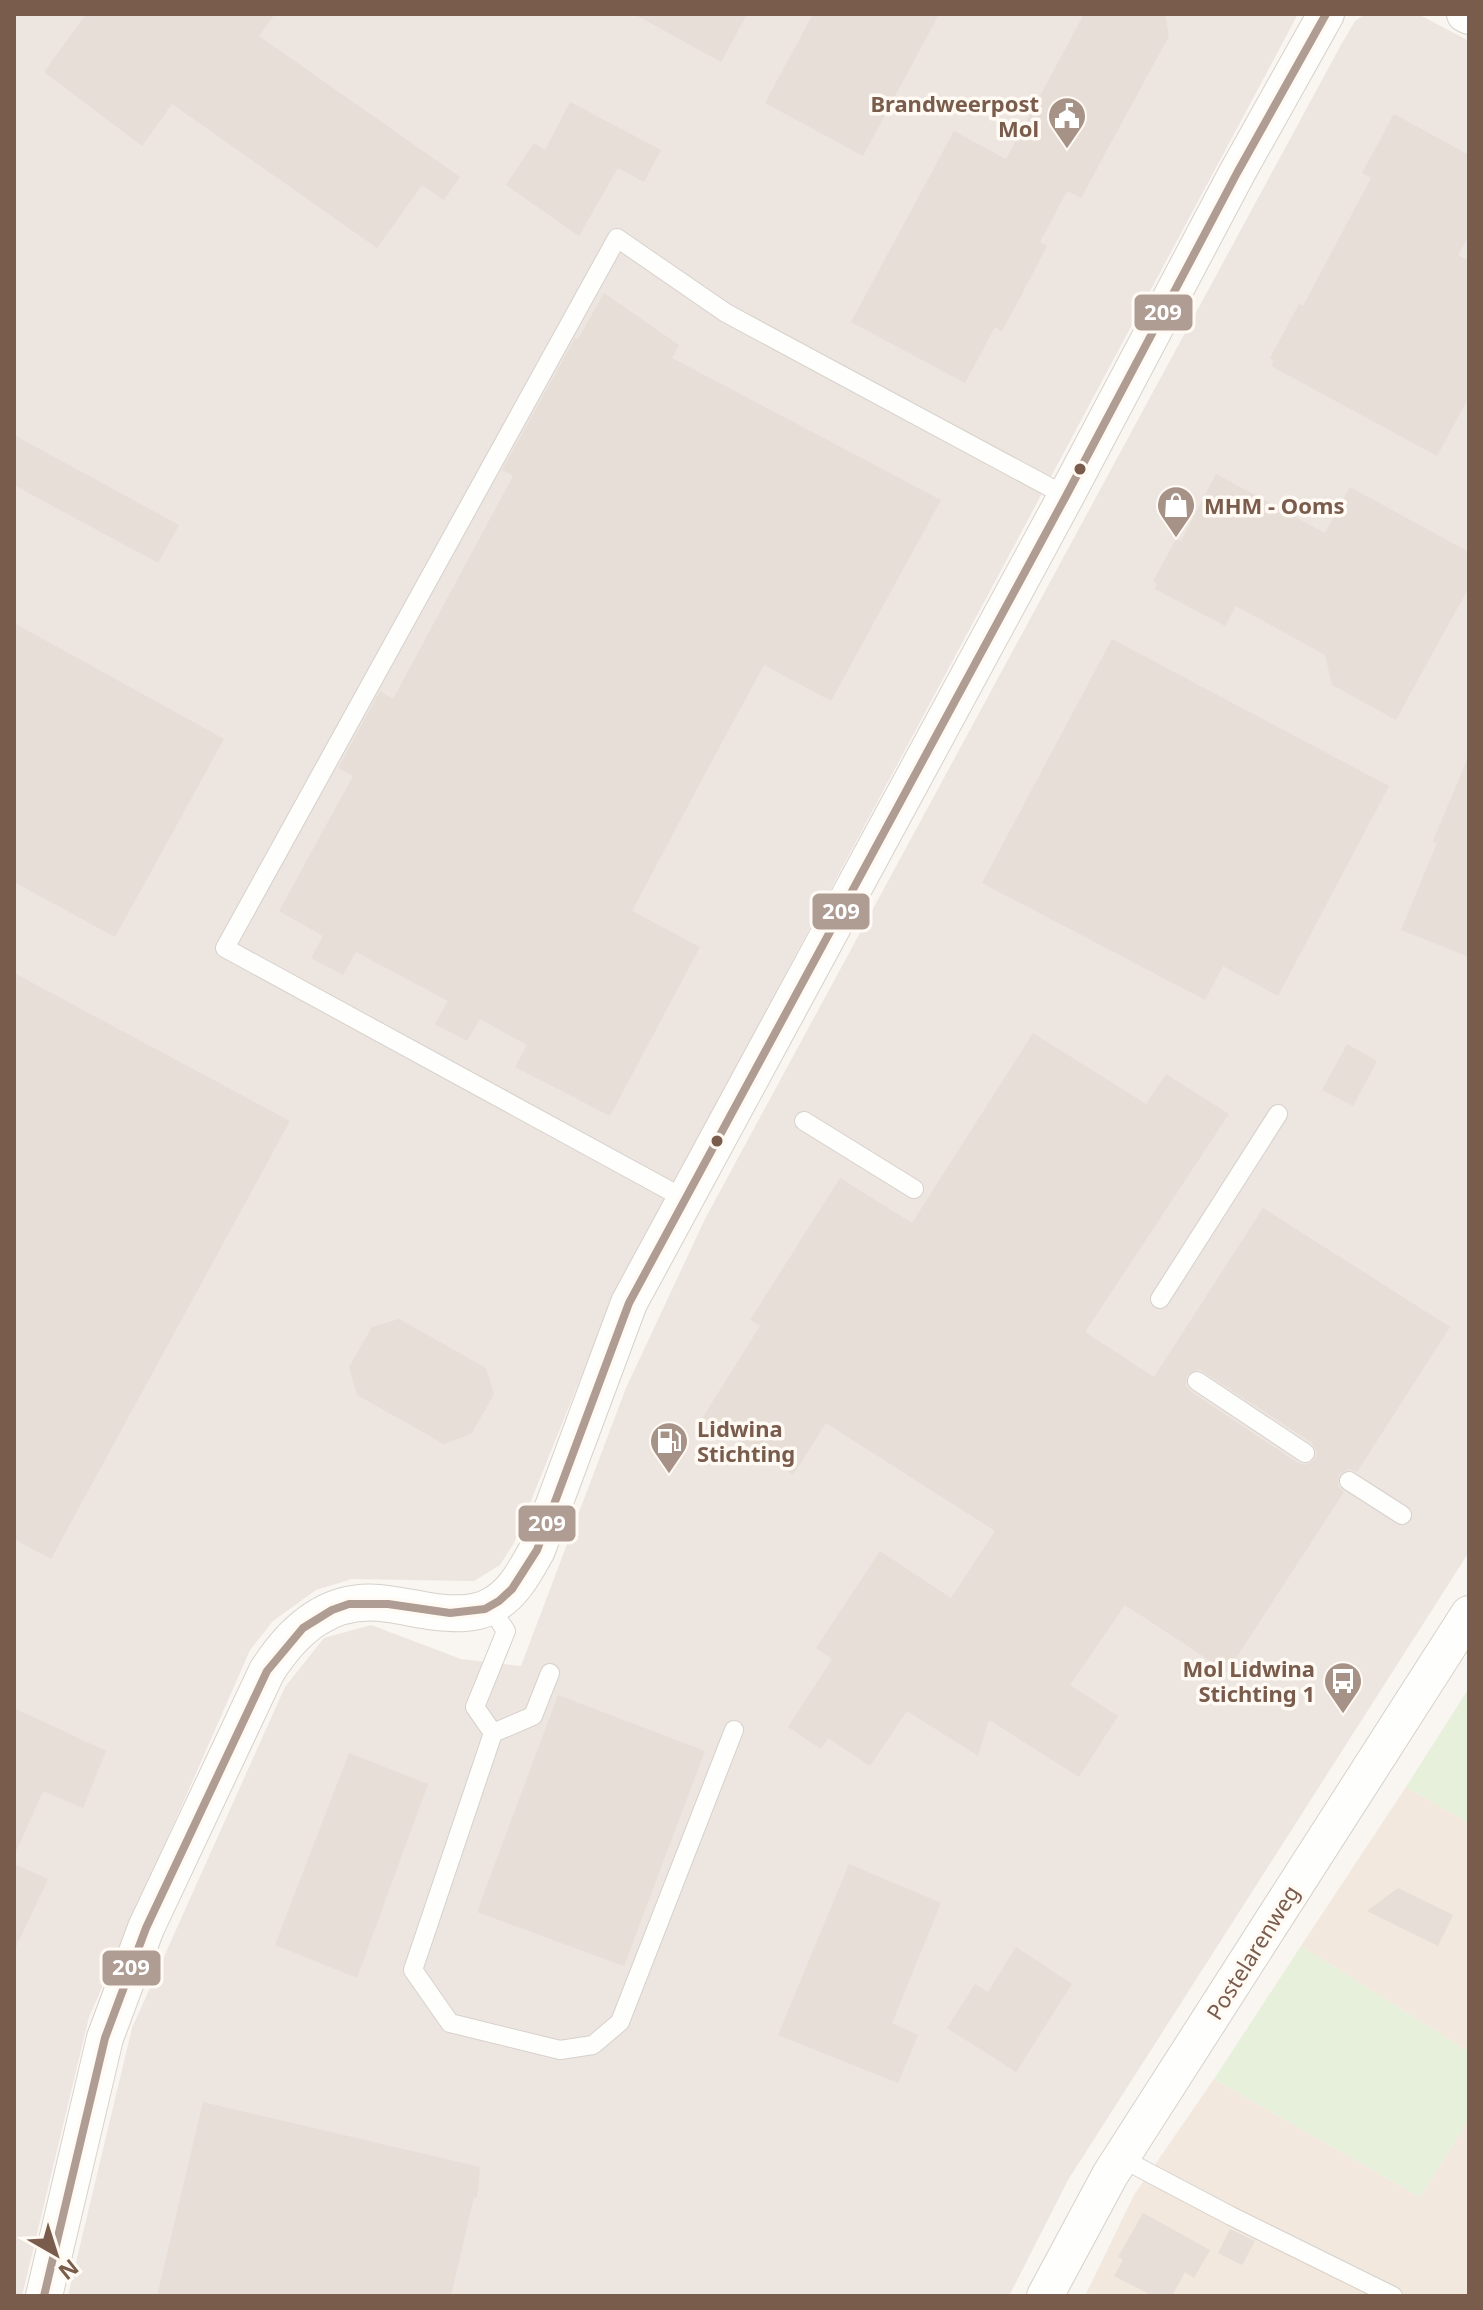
<svg xmlns="http://www.w3.org/2000/svg" width="1483" height="2310" font-family="'Noto Sans',sans-serif">
	<style>
		.residential { fill: #f2e8de }
		.industrial { fill: #ede5e0 }
		.green { fill: #e7f0db }
		.building { fill: #e6ded7; fill-rule: evenodd }
		.lines { fill: none; stroke-linecap: round; stroke-linejoin: round }
		.lane-casing { stroke: #d7d1cb; stroke-width: 20 }
		.street-casing { stroke: #d7d1cb; stroke-width: 38 }
		.lane { stroke: #fefefd; stroke-width: 18 }
		.street { stroke: #fefefd; stroke-width: 36 }
		.bus-1-casing { stroke: #fffaf3; stroke-width: 14 }
		.bus-1 { stroke: #af9d94; stroke-width: 8 }
		.bus-dot { fill: #7a5c4d; stroke: #fffaf3; stroke-width: 3 }
		.labels { text-anchor: middle; dominant-baseline: central; stroke-width: 7; stroke-linejoin: round; paint-order: stroke }
		.poi-label { font-size: 22px; font-weight: bold; fill: #7a5c4d; stroke: #fffaf3; text-anchor: end }
		.street-label { font-size: 22px; fill: #7a5c4d; stroke: #fffaf3 }
		.line-badge { stroke: #fffaf3; stroke-width: 3 }
		.badge-label { font-size: 22px; text-anchor: middle; font-weight: bold; fill: #fff }
	</style>
	<rect width="100%" height="100%" fill="#f9f5f0"/>
	<g class="residential">
		<polygon points="1406,1787 1469,1823 1469,2052 1301,1946"/>
		<polygon points="1214,2079 1420,2197 1469,2119 1469,2296 1085,2296 1134,2195"/>
	</g>
	<g class="industrial">
		<polygon points="14,14 1298,14 614,1295 514,1543 500,1565 474,1581 352,1579 316,1590 273,1621 250,1650 89,2017 22,2296 14,2296"/>
		<polygon points="1366,14 1418,14 1469,41 1469,1552 1068,2180 1009,2296 68,2296 132,2028 285,1687 324,1638 371,1625 461,1659 521,1666 626,1388 705,1219 1341,45 1355,21"/>
	</g>
	<g class="green">
		<polygon points="1469,1688 1469,1823 1406,1787"/>
		<polygon points="1301,1946 1469,2052 1469,2119 1420,2197 1214,2079"/>
	</g>
	<g class="building">
		<polygon points="86,14 275,14 259,36 460,177 444,200 422,185 377,248 172,104 142,146 44,72"/>
		<polygon points="634,14 747,14 721,62"/>
		<polygon points="813,14 939,14 863,156 765,103"/>
		<polygon points="1084,14 1165,14 1169,36 1081,198 1067,191 1040,242 1047,246 1021,296 1002,331 995,327 965,383 851,322 954,131 1006,159"/>
		<polygon points="570,102 661,150 644,182 618,168 579,236 506,185 534,143 545,150"/>
		<polygon points="1394,114 1469,155 1469,235 1458,255 1469,261 1469,397 1437,456 1271,366 1274,361 1270,358 1299,304 1303,306 1371,178 1362,173"/>
		<polygon points="604,293 679,345 672,358 941,500 831,701 764,665 706,772 632,911 700,947 610,1116 515,1067 527,1045 480,1019 467,1041 435,1024 448,1001 356,952 343,975 311,958 323,936 279,911 353,776 338,768 380,691 393,699 513,476 502,470 575,338 578,339"/>
		<polygon points="14,435 179,525 158,563 14,485"/>
		<polygon points="1216,474 1325,533 1350,487 1469,552 1469,587 1396,720 1332,685 1325,655 1236,606 1225,626 1155,589 1157,584 1153,581 1176,539 1181,541"/>
		<polygon points="14,623 224,739 115,937 14,882"/>
		<polygon points="1112,639 1389,786 1278,996 1223,966 1205,1000 982,883"/>
		<polygon points="1469,755 1469,957 1401,930 1437,843 1433,841"/>
		<polygon points="14,973 290,1121 51,1559 14,1539"/>
		<path d="M1033 1033 1146 1104 1166 1074 1229 1114 1085 1332 1154 1377 1263 1208 1450 1327 1357 1472 1349 1469 1339 1475 1338 1486 1344 1492 1227 1672 1125 1605 1070 1685 1118 1716 1079 1777 989 1720 978 1756 907 1711 870 1766 828 1738 821 1749 788 1727 832 1659 816 1648 880 1551 951 1598 995 1531 826 1423 793 1475 703 1417 760 1326 750 1320 840 1178 912 1223ZM1199 1369 1312 1443 1317 1453 1314 1460 1305 1465 1298 1463 1190 1391 1186 1386 1187 1375Z"/>
		<polygon points="1347,1044 1377,1061 1353,1106 1322,1090"/>
		<polygon points="399,1319 486,1368 494,1394 471,1434 444,1444 357,1395 349,1367 372,1327"/>
		<polygon points="558,1695 705,1751 624,1966 477,1912"/>
		<polygon points="14,1708 106,1751 83,1808 43,1791 14,1856"/>
		<polygon points="349,1753 428,1784 357,1978 275,1945"/>
		<polygon points="14,1864 48,1879 14,1951"/>
		<polygon points="849,1864 941,1903 892,2023 918,2035 898,2083 778,2035"/>
		<polygon points="1398,1888 1453,1915 1438,1946 1367,1911"/>
		<polygon points="1016,1947 1072,1984 1016,2072 947,2028 975,1984 988,1992"/>
		<polygon points="203,2102 480,2167 477,2198 474,2197 451,2296 157,2296"/>
		<polygon points="1143,2213 1210,2250 1194,2278 1185,2272 1172,2296 1153,2296 1114,2276 1123,2260 1118,2257"/>
		<polygon points="1230,2229 1255,2241 1242,2265 1218,2253"/>
	</g>
	<g class="lines">
		<defs>
			<g id="lane">
				<polyline points="804,1121 914,1189"/>
				<polyline points="685,1199 225,948 617,238 726,313 1066,496"/>
				<polyline points="1160,1299 1278,1114"/>
				<polyline points="1197,1381 1305,1453"/>
				<polyline points="1349,1481 1402,1515"/>
				<polyline points="490,1607 506,1631 475,1707 493,1733"/>
				<polyline points="550,1673 533,1716 493,1733 413,1970 450,2023 560,2050 593,2045 620,2022 734,1730"/>
				<polyline points="1121,2158 1231,2216 1393,2296"/>
			</g>
			<g id="street">
				<polyline points="1465,14 1469,16"/>
				<path d="M44 2296 105 2038 146 1928 267 1671C295 1627 332 1595 388 1604 404 1606 420 1610 436 1612 455 1614 474 1615 491 1606 514 1594 525 1571 537 1550L629 1303 1066 496 1237 173 1326 14"/>
				<polyline points="1045,2296 1110,2175 1469,1614"/>
			</g>
		</defs>
		<use href="#lane" class="lane-casing"/>
		<use href="#street" class="street-casing"/>
		<use href="#lane" class="lane"/>
		<use href="#street" class="street"/>
		<defs>
			<polyline id="bus-1" points="44,2296 105,2038 146,1928 267,1671 303,1628 332,1610 349,1604 388,1604 450,1613 485,1609 499,1601 512,1589 537,1550 629,1303 1066,496 1237,173 1326,14"/>
		</defs>
		<use href="#bus-1" class="bus-1-casing"/>
		<use href="#bus-1" class="bus-1"/>
	</g>
	<defs>
		<symbol id="civic-pin" viewBox="-11 -11 22 30"><path d="M0 17L-7.5 6A9.5 9.5 0 1 1 7.5 6Z" fill="#a69286" stroke="#fffaf3"/><path d="M-.6-6.5H3V-4.5H.6V-3L4-1V1h2V6H-6V1h2V-1L-.6-3ZM-1.2 2.5V6h2.4V2.5Z" fill="#fff"/></symbol>
		<symbol id="shop-pin" viewBox="-11 -11 22 30"><path d="M0 17L-7.5 6A9.5 9.5 0 1 1 7.5 6Z" fill="#a69286" stroke="#fffaf3"/><path d="M-5-2.5h2.3a2.7 3.5 0 0 1 5.4 0H5L5.5 6h-11ZM-1.5-2.5h3a1.5 2.3 0 0 0-3 0Z" fill="#fff"/></symbol>
		<symbol id="fuel-pin" viewBox="-11 -11 22 30"><path d="M0 17L-7.5 6A9.5 9.5 0 1 1 7.5 6Z" fill="#a69286" stroke="#fffaf3"/><path d="M-5.5-6h7V0h2V4h1.3V-2.5L3-4.5l.8-.8L6-3V5H2.5V1h-1V6h-7ZM-4.2-4.7v3.2H.2V-4.7Z" fill="#fff"/></symbol>
		<symbol id="bus-pin" viewBox="-11 -11 22 30"><path d="M0 17L-7.5 6A9.5 9.5 0 1 1 7.5 6Z" fill="#a69286" stroke="#fffaf3"/><path d="M-5-6H5V4H4V6H2V4H-2V6H-4V4H-5ZM-3.5-4V0h7V-4ZM-3.5 1.2v1.5H-2V1.2ZM2 1.2v1.5H3.5V1.2Z" fill="#fff"/></symbol>
	</defs>
	<g fill-rule="evenodd">
		<use href="#civic-pin" x="1045" y="94" width="44" height="60"/>
		<use href="#shop-pin" x="1154" y="483" width="44" height="60"/>
		<use href="#fuel-pin" x="647" y="1419" width="44" height="60"/>
		<use href="#bus-pin" x="1321" y="1659" width="44" height="60"/>
	</g>
	<g class="bus-dot">
		<circle cx="1080" cy="469" r="7"/>
		<circle cx="717" cy="1141" r="7"/>
	</g>
	<g class="labels">
		<g class="poi-label">
			<text x="1039" y="103">Brandweerpost<tspan x="1039" dy="25">Mol</tspan></text>
			<text x="1204" y="505" text-anchor="start">MHM - Ooms</text>
			<text x="697" y="1428" text-anchor="start">Lidwina<tspan x="697" dy="25">Stichting</tspan></text>
			<text x="1315" y="1668">Mol Lidwina<tspan x="1315" dy="25">Stichting 1</tspan></text>
		</g>
		<g class="street-label">
			<text transform="translate(1252 1952) rotate(-58)">Postelarenweg</text>
		</g>
	</g>
	<g class="line-badge">
		<rect x="1133" y="293" width="61" height="39" rx="8" fill="#af9d94"/>
		<rect x="811" y="892" width="60" height="39" rx="8" fill="#af9d94"/>
		<rect x="517" y="1504" width="60" height="39" rx="8" fill="#af9d94"/>
		<rect x="101" y="1949" width="61" height="38" rx="8" fill="#af9d94"/>
	</g>
	<g class="badge-label">
		<text x="1163" y="320">209</text>
		<text x="841" y="919">209</text>
		<text x="547" y="1531">209</text>
		<text x="131" y="1975">209</text>
	</g>
	<rect width="1483" height="2310" fill="none" stroke="#7a5c4d" stroke-width="32"/>
	<g transform="translate(56 2254) rotate(141)" stroke="#fffaf3" stroke-width="6" paint-order="stroke">
	<path d="M0-6L14 30L0 20L-14 30Z" fill="#7a5c4d"/>
	<text y="-12" font-size="22" font-weight="bold" text-anchor="middle" fill="#7a5c4d">N</text>
	</g>
</svg>
